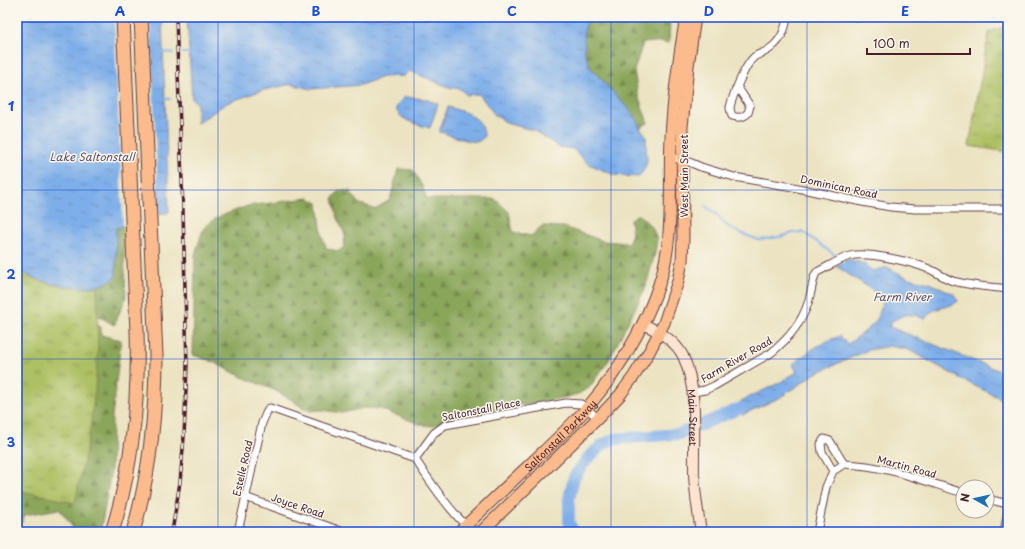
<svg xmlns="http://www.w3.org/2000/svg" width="1025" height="549" font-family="'Playpen Sans',sans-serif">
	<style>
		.forest { fill: url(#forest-firs); stroke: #6a6242 }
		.park { fill: url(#park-tufts); stroke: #7c7048 }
		.water { fill: url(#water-ripples); stroke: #64668a }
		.pier { fill: #ebe3c1 }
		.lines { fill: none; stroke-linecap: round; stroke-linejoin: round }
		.stream { stroke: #7eaee9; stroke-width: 2 }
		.river { stroke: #7eaee9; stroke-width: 12 }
		.minor-casing { stroke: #623c42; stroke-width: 9 }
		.secondary-casing { stroke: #623c42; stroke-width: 12 }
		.primary-casing { stroke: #623c42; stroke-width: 13 }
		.motorway-casing { stroke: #623c42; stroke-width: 15 }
		.minor { stroke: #fff; stroke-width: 7 }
		.secondary { stroke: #fde4d1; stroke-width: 10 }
		.primary { stroke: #fbbb8d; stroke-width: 11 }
		.motorway { stroke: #fbbb8d; stroke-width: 13 }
		.rail-casing { stroke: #4a1f2b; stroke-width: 3.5 }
		.rail { stroke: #fbf7ec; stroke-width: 2; stroke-dasharray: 6; stroke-linecap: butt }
		.grid { fill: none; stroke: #1d4ed8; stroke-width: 1; stroke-opacity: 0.55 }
		.labels { text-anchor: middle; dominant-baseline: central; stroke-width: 3; stroke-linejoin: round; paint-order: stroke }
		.street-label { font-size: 10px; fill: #4a1f2b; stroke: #fbf7ec }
		.water-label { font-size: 11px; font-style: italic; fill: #5c516e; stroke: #fbf7ec }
		.neatline { fill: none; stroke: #1d4ed8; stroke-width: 1.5 }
		.grid-label { font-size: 13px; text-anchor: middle; font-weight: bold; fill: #1d4ed8 }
	</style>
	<defs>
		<pattern id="forest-firs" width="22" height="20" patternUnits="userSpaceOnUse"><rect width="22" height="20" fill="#8aa65a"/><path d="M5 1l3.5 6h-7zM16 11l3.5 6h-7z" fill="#73874b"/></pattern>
		<pattern id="park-tufts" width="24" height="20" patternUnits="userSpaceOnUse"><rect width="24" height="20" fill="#adc064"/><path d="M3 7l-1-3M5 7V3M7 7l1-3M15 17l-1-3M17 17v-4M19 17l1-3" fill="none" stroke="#8f9b53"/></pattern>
		<pattern id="water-ripples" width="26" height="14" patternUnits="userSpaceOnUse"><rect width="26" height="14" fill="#7eaee9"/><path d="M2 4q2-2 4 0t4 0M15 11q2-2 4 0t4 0" fill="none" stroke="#698dbd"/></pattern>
	</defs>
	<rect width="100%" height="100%" fill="#fbf7ec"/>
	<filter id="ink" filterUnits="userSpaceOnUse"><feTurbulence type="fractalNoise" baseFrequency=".025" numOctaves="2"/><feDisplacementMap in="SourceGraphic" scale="8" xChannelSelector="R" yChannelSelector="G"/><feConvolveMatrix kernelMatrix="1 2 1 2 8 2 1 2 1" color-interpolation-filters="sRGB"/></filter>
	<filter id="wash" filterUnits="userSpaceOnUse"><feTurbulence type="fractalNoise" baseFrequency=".012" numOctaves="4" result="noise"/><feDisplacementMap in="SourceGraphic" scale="16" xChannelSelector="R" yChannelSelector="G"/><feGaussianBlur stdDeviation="0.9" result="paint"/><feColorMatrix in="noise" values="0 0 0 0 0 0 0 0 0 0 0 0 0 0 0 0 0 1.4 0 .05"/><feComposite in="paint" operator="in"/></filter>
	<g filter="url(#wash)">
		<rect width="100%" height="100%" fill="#ebe3c1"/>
		<g class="forest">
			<polygon points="588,17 670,17 669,43 655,42 643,43 634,70 638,95 648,123 640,128 635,116 590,67 585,54 584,32"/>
			<polygon points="398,169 413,170 422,186 427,199 495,199 509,212 513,232 531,236 542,226 564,227 603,241 628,243 632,234 630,220 638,214 652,227 657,239 655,253 645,289 609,360 589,388 578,394 567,397 444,420 433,426 422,425 380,409 364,408 342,413 322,410 310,411 304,409 292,400 274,390 242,377 211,361 193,355 195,255 203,229 216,218 247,206 309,198 318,203 322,236 327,249 339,251 344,247 345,235 337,216 333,198 339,191 350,191 358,203 375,209 390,200"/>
			<polygon points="123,226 126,298 114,325 90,311 93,287 116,276 116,228"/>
			<polygon points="17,290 101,327 101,335 121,340 112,417 111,470 102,524 99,532 73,532 71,524 59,509 25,515 17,532"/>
		</g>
		<g class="park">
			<polygon points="17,17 87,17 97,288 98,349 95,390 90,431 75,503 17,490"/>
			<polygon points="1008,25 1008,152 969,146 989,32"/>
			<polygon points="1008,158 1008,185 1001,196"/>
		</g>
		<g class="water">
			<path d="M17 17H162L169 212 116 228V276C100 294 59 287 39 280 31 278 24 272 17 268Z"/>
			<polygon points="187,17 588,17 584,32 585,54 590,67 635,116 640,128 646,135 647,163 642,173 638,177 614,175 587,163 573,149 559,147 533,130 509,124 495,115 479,94 467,95 460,89 449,87 409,71 404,76 382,77 361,85 311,89 291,84 260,91 227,103 197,123 197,103 192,99"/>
			<path d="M405 97 425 99 438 104 430 128C415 124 381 115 405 97Z"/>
			<path d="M448 107C464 112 484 116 484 137 482 138 481 140 479 141 472 144 448 134 440 132V129Z"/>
			<path d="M848 259 864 264 873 271 887 267 908 278 930 283 946 291 953 293 958 301C945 311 935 304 925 319 906 312 907 314 890 322V327L1005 373 1008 376V402L965 381 909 350 890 346 868 350 816 373 779 398 742 415 741 401 779 383 797 372 793 364C807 352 822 342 840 336L848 344C858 336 873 328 878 317 880 313 881 307 883 302L874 291 836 266Z"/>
		</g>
		<polygon class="pier" points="114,17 150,17 159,217 128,227 123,227"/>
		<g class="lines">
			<g class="stream">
				<polyline points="162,52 173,53"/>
				<polyline points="182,53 191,53"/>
				<polyline points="165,99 170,99"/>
				<polyline points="705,206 715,213 726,225 738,232 759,240 779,237 793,233 803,232 839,258"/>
			</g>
			<polyline class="river" points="573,532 569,521 569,499 574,477 587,459 602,445 614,439 679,434 741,408"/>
		</g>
	</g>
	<g filter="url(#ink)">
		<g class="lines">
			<defs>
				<g id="minor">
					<polyline points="857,17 859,17"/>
					<path d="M738 88 750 106 748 113C742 118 739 118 732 116 731 113 730 110 730 107 733 95 745 65 754 57 758 54 764 53 768 50 780 42 785 32 787 17"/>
					<polyline points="670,158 682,159 701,167 734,177 793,187 862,202 891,207 915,209 1008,209"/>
					<path d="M693 392 705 390 714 386 771 353C787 340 802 322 808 303 811 294 812 284 815 275L817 272C828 267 839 259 850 256 867 251 912 262 929 269 937 272 944 278 953 281 971 286 990 287 1008 289"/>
					<polyline points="415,459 434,433 445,425 566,403 581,404 598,418"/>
					<path d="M415 459C431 483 451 513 473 532"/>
					<path d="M844 464C885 465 924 481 963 493"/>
					<polyline points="245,497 344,532"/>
					<polyline points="987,499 1008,504"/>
					<polyline points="238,532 262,423 268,409 270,408 415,459"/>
					<polyline points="817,532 826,487 833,471 844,464 830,441 824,439 821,444 822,452 833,471"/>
					<polyline points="1004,532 1008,512"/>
				</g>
				<g id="secondary">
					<path id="s1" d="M643 324C658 331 675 340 683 356 699 391 693 436 694 474 695 494 698 513 701 532"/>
				</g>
				<g id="primary">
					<path id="s2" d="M459 532C481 511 503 490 525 469 546 449 567 430 587 408 621 369 657 308 666 257 673 217 669 177 671 137 673 97 679 57 686 17"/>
					<polyline points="481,532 598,418 620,395 634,376 649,352 664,323 678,281 682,261 683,239 682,127 688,66 695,17"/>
				</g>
				<g id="motorway">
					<path d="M112 532C133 466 139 399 137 331L123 17"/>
					<path d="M133 532C150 474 156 415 156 355L141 17"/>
				</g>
			</defs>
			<use href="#minor" class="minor-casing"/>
			<use href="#secondary" class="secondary-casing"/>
			<use href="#primary" class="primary-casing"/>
			<use href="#motorway" class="motorway-casing"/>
			<use href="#minor" class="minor"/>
			<use href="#secondary" class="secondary"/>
			<use href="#primary" class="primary"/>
			<use href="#motorway" class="motorway"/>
			<defs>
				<polyline id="rail" points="172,532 180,482 184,437 187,366 183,210 176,17"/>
			</defs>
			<use href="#rail" class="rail-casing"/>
			<use href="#rail" class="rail"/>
		</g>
	</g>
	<path class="grid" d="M218 17V532M414 17V532M611 17V532M807 17V532M17 190H1008M17 359H1008"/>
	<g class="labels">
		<g class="street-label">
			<text transform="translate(683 176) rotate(-90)">West Main Street</text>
			<text transform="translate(839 186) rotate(12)">Dominican Road</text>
			<text transform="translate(736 359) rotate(-30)">Farm River Road</text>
			<text transform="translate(481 409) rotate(-11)">Saltonstall Place</text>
			<text stroke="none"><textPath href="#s1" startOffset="115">Main Street</textPath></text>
			<text stroke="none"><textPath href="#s2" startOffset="140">Saltonstall Parkway</textPath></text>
			<text transform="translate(907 466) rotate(15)">Martin Road</text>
			<text transform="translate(242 468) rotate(-77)">Estelle Road</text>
			<text transform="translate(298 505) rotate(19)">Joyce Road</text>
		</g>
		<g class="water-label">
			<text x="92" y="156">Lake Saltonstall</text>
			<text x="902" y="296">Farm River</text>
		</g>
	</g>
	<rect width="1025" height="549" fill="none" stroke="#fbf7ec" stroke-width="44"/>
	<g transform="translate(975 499) rotate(278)"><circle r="19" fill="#fbf7ec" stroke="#b4a19f"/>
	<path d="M0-3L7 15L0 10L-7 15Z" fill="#1f6fb2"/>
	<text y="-6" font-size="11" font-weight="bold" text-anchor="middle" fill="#4a1f2b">N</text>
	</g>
	<path d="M867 48v6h103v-6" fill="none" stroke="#4a1f2b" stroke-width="2"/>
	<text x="873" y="48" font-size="12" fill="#4a1f2b" stroke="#fbf7ec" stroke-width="3" paint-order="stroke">100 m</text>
	<rect x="22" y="22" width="981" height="505" class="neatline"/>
	<g class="grid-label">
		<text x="120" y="16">A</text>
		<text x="316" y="16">B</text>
		<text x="512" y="16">C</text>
		<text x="709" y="16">D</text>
		<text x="905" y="16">E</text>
		<text x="11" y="111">1</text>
		<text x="11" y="279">2</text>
		<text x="11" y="447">3</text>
	</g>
</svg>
